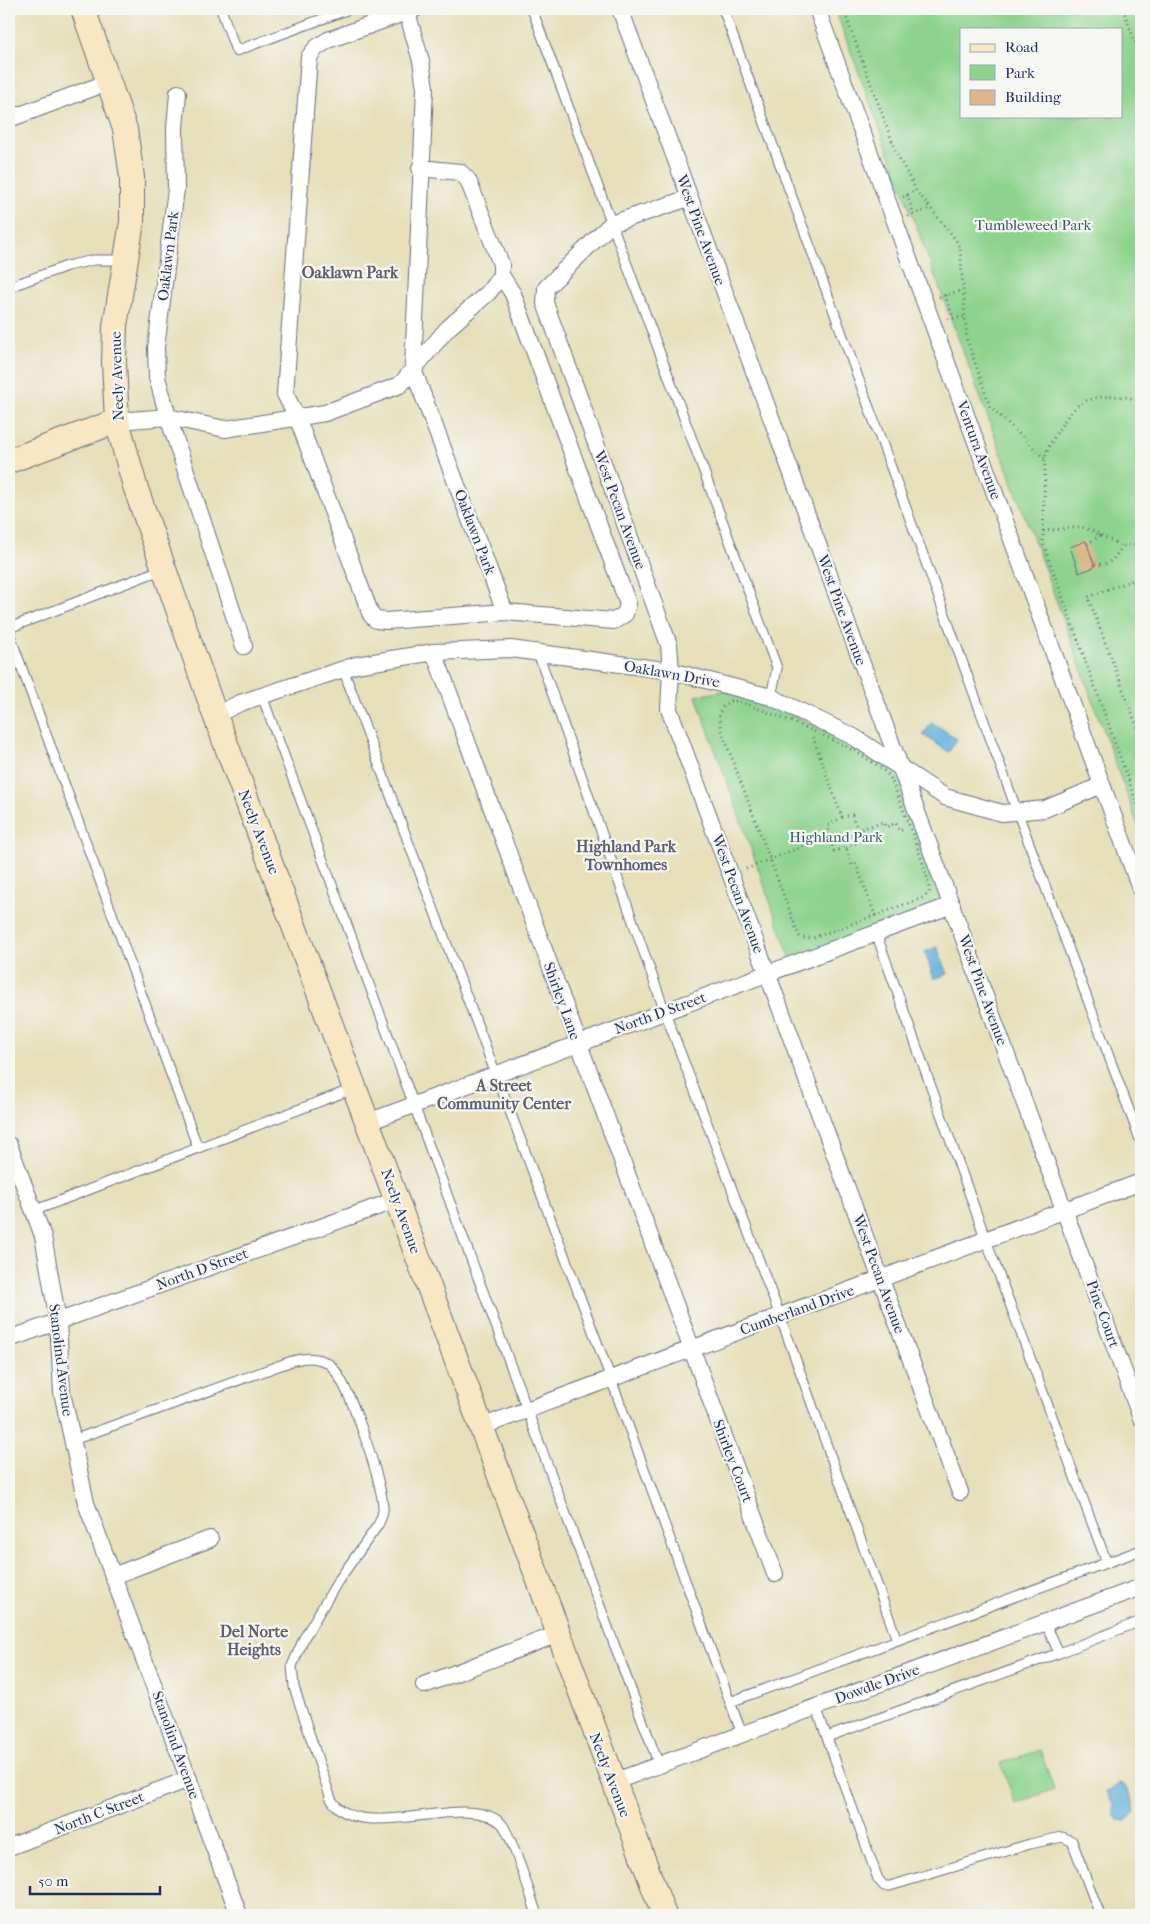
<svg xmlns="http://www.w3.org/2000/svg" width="1150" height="1924" font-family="'IM FELL French Canon',serif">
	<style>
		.green { fill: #8dd38d; stroke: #548176; fill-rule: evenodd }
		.water { fill: #61b0db; stroke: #3e709c }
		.building { fill: #ddb689 }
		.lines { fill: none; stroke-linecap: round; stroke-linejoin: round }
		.lane-casing { stroke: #626d7e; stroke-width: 11 }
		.street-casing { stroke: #626d7e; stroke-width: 18 }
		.secondary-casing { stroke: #626d7e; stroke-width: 26 }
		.path { stroke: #626d7e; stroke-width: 3; stroke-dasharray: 1 4; stroke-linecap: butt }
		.lane { stroke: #fff; stroke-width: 9 }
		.street { stroke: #fff; stroke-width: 16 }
		.secondary { stroke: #f9e7c3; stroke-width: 24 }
		.labels { text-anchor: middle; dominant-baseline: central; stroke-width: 4.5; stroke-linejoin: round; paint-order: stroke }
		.park-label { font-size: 15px; fill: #38586a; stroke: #f6f6f2 }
		.street-label { font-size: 15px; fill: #1b2f5e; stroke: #f6f6f2 }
		.neighbourhood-label { font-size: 16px; font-weight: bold; fill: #5f5e6d; stroke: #f6f6f2 }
	</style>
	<rect width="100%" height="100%" fill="#f6f6f2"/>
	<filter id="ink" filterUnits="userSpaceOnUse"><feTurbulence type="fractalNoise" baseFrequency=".02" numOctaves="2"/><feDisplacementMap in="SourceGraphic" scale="10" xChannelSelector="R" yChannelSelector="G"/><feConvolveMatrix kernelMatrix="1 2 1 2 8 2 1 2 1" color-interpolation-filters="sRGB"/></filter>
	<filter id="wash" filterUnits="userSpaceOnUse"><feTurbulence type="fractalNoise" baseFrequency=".0096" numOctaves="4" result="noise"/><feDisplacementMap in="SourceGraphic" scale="20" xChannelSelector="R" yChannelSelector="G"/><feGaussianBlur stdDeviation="1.12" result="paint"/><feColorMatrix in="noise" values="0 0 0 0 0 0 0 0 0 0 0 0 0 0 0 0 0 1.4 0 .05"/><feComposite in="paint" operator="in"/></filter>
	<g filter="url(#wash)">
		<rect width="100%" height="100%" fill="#e7dfba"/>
		<g class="green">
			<path d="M835 9H1141V834L1057 602ZM961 29H1121V116H961Z"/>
			<polygon points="740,688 901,769 950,906 793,965 696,696"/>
			<polygon points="1040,1750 1054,1789 1015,1804 1001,1763"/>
		</g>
		<g class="water">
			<polygon points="932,722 957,739 949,752 923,735"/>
			<polygon points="937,947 948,974 934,979 925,952"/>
			<polygon points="1119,1784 1125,1786 1132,1800 1135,1812 1126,1821 1118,1820 1114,1815 1114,1805 1106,1792"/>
		</g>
		<g id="blocks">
			<polygon class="building" points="1086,541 1095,567 1079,573 1070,547"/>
		</g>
	</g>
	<g filter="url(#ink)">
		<use href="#blocks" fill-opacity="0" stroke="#626d7e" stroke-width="1"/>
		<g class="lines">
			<defs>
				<g id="lane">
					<polyline points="221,9 236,51 349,9"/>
					<polyline points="532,9 777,668 771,697"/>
					<polyline points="723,9 1017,811 1141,1142"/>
					<polyline points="9,287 67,266 94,260 124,260"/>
					<polyline points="9,628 163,569"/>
					<polyline points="9,633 198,1148"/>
					<polyline points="538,653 665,1012 780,1316 897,1640"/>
					<polyline points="343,669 611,1379 730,1702"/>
					<polyline points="262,696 659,1765"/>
					<polyline points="876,933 986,1240 1107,1563"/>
					<polyline points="33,1211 355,1088"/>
					<path d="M73 1440 292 1361C305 1357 317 1356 329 1364 348 1378 382 1481 383 1507 384 1514 381 1518 378 1525L338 1581 304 1638 292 1666 294 1687 331 1799C359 1847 466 1790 501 1823 510 1831 532 1899 537 1915"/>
					<polyline points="1045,1622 1059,1653 1141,1621"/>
					<polyline points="816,1707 878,1879 884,1886 890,1886 1030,1844 1062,1837 1072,1841 1100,1915"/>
					<polyline points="742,1734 730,1702 1141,1550"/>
					<polyline points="827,1737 1059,1653"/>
				</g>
				<g id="street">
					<polyline points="415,9 328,40 316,48 309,57 285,394 297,417 371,615 376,620 386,621 505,612 614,621 625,614 628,604 513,294 501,275"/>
					<polyline points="620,9 1141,1418"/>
					<polyline points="817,9 1141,891"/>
					<polyline points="407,12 421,61 425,88 413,369 505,612"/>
					<polyline points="178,93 175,128 176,189 156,348 157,377 168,417 244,646"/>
					<polyline points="9,119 109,82"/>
					<polyline points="689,198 611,224 546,288 545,303 669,645 671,671 669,709 960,1492"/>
					<polyline points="117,421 168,417 225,429 325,413 400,385 447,329 489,292 501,275 501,264 468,180 460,172 420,168"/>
					<polyline points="434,652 775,1574"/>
					<polyline points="215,715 240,703 356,665 434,652 511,649 671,671 771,697 854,737 945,797 1002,813 1045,809 1102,785"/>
					<polyline points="368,1122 952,905"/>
					<polyline points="9,1145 43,1236 58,1321 62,1392 86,1503 239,1915"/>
					<polyline points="9,1339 396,1200"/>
					<polyline points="481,1427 1141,1182"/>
					<polyline points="113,1576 210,1539"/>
					<polyline points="424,1685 558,1634"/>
					<polyline points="613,1782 1141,1587"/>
					<polyline points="9,1847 189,1779"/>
				</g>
				<g id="secondary">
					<polyline points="83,9 125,129 132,177 132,222 115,326 114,362 117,421 135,486 215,715 664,1915"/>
					<polyline points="9,461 117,421"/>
				</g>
			</defs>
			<use href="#lane" class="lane-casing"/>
			<use href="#street" class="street-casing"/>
			<use href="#secondary" class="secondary-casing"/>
			<g class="path">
				<polyline points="843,9 897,154 916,190 956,240 960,249 967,340 990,406 1045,459"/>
				<polyline points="1123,9 1141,58"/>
				<polyline points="907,195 914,214"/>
				<polyline points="903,197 916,190"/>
				<polyline points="908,216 929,209"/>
				<polyline points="945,295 953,317"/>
				<polyline points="939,297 963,290"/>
				<polyline points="948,319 964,317"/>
				<path d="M1141 401C1124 395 1101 394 1083 402 1073 407 1064 421 1058 431 1052 441 1047 448 1045 459L1043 543 1141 815"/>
				<polyline points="1043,531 1081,527 1091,530 1122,546 1141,544"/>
				<polyline points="1087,544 1101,535"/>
				<path d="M1095 564C1109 567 1116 557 1122 546"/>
				<polyline points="1141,577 1088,597 1141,737"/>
				<path d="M730 701H738C768 712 881 754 892 781 898 798 933 881 929 893L922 898 813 938H803L799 936 722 732 719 713 724 705Z"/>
				<polyline points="842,817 852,815 858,830"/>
				<polyline points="829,836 834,851 846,848 852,865 856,864 876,917"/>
				<polyline points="846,848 859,842 858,830 883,822 886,827 896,823 899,831 906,829"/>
				<polyline points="746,869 829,836 828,826 842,817 812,735"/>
			</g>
			<use href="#lane" class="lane"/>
			<use href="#street" class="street"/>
			<use href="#secondary" class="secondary"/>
		</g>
	</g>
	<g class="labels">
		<g class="park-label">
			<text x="1033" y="225">Tumbleweed Park</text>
			<text x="836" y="837">Highland Park</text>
		</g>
		<g class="street-label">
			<text transform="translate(701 230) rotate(70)">West Pine Avenue</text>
			<text transform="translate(168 256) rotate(-83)">Oaklawn Park</text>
			<text transform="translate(117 376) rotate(-92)">Neely Avenue</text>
			<text transform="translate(979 450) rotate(70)">Ventura Avenue</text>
			<text transform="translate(620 510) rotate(70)">West Pecan Avenue</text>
			<text transform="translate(475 532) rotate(69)">Oaklawn Park</text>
			<text transform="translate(842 610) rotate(70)">West Pine Avenue</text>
			<text transform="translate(672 674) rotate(10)">Oaklawn Drive</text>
			<text transform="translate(259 832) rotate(69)">Neely Avenue</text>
			<text transform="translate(738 894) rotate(70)">West Pecan Avenue</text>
			<text transform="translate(983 990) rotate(70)">West Pine Avenue</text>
			<text transform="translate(562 1001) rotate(70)">Shirley Lane</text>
			<text transform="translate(660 1013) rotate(-20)">North D Street</text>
			<text transform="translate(401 1211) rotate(70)">Neely Avenue</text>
			<text transform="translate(202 1269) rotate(-20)">North D Street</text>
			<text transform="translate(879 1274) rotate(70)">West Pecan Avenue</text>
			<text transform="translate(797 1310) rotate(-20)">Cumberland Drive</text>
			<text transform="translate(1103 1314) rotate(70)">Pine Court</text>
			<text transform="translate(61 1360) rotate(83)">Stanolind Avenue</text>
			<text transform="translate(733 1461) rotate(69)">Shirley Court</text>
			<text transform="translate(877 1684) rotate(-20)">Dowdle Drive</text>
			<text transform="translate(176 1745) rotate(70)">Stanolind Avenue</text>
			<text transform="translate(610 1775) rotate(69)">Neely Avenue</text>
			<text transform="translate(99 1813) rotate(-21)">North C Street</text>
		</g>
		<g class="neighbourhood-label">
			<text x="350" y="272">Oaklawn Park</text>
			<text x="626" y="846">Highland Park<tspan x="626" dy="18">Townhomes</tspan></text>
			<text x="504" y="1085">A Street<tspan x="504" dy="18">Community Center</tspan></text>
			<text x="254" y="1631">Del Norte<tspan x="254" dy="18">Heights</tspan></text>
		</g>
	</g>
	<rect width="1150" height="1924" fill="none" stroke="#f6f6f2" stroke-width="30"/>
	<rect x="960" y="28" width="162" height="90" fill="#f6f6f2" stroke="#9ea6b7"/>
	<rect x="970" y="44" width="25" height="8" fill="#f9e7c3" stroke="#9ea6b7"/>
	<text x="1005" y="52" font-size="15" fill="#1b2f5e">Road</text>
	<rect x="970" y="65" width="25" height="15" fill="#8dd38d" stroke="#9ea6b7"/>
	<text x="1005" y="78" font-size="15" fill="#1b2f5e">Park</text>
	<rect x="970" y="90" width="25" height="15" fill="#ddb689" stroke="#9ea6b7"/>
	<text x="1005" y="102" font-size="15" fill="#1b2f5e">Building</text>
	<path d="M30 1886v8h130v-8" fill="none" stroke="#1b2f5e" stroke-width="2.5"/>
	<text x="38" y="1886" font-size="15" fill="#1b2f5e" stroke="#f6f6f2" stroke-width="4" paint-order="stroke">50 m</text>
</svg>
